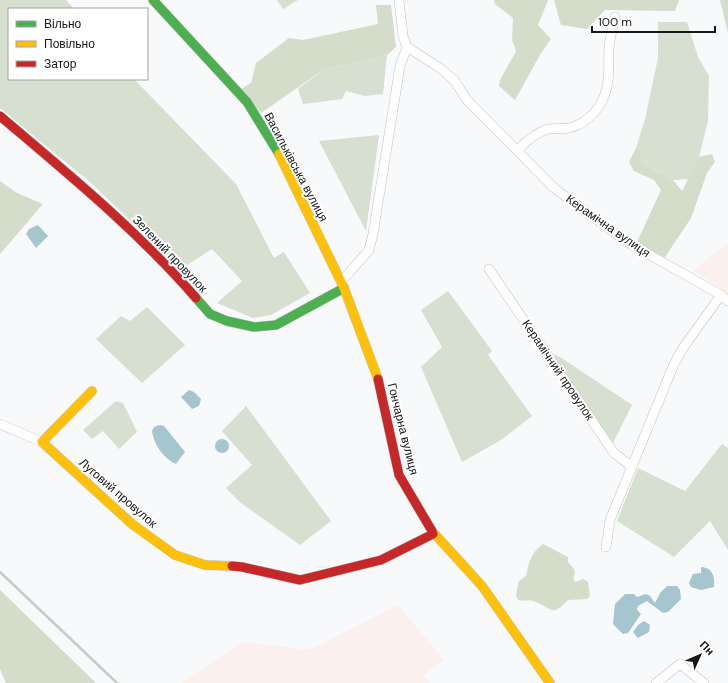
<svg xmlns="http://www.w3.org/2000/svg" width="728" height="683" font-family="'DM Sans',sans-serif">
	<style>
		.industrial { fill: #fbf0ee }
		.green { fill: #d7e0d0 }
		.forest { fill: #d3ddca }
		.water { fill: #a5c5cf }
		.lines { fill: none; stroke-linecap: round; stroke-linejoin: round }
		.street-casing { stroke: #c1c1c2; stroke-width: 10 }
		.fast-casing { stroke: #c1c1c2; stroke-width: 10 }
		.slow-casing { stroke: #c1c1c2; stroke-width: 10 }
		.jam-casing { stroke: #c1c1c2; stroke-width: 10 }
		.street { stroke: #fefefe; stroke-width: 9 }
		.fast { stroke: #4caf50; stroke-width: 9 }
		.slow { stroke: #ffc107; stroke-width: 9 }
		.jam { stroke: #c62828; stroke-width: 9 }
		.rail { stroke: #c9c9ca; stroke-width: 2.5 }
		.labels { text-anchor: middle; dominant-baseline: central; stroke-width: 4; stroke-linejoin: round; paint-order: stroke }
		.street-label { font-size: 12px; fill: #161718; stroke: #fff }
	</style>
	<rect width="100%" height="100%" fill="#f7f9fa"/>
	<g class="industrial">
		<polygon points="728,243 728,296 712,282 693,271"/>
		<polygon points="398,605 444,660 423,675 430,683 182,683 243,642 310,650"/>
	</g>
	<g class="green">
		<polygon points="0,0 66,0 74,9 9,9 9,79 134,79 236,184 274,258 284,252 310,293 271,315 253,318 217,303 242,281 212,249 181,269 91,183 0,108"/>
		<polygon points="277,0 298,0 283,9"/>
		<polygon points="658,22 687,22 698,57 709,76 708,121 699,157 689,179 673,180 641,163 642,151 636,148 645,119 658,58"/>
		<polygon points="387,55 383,94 365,96 346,91 342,99 303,104 298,89 323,70"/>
		<polygon points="379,135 366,231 319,141"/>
		<polygon points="448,291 492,351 488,355 532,416 501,440 462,462 421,367 442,347 421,310"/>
		<polygon points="147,307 185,345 142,383 96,339 121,316 130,321"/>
		<polygon points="551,353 560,357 632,405 612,445"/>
		<polygon points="116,401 123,403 137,432 119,449 103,431 92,439 83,430"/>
		<polygon points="246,406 331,521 300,545 241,503 226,488 252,465 222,431"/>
		<polygon points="722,444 728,448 728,550 710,521 674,557 617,521 638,468 685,491"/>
	</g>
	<g class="forest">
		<polygon points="494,0 548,0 538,25 551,39 541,53 515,100 499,86 500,80 516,51 512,40 513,18 495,4"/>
		<polygon points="554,0 679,0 675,11 605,10 587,29 561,25"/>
		<polygon points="720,0 728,0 728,33"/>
		<polygon points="376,5 391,5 396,47 387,55 323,70 261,113 241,89 251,83 256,63 289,38 303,40 378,24"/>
		<polygon points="636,148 642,151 641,163 673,180 682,191 699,157 712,154 715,162 707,173 691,218 663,260 637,242 661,190 654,180 634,171 629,162"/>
		<polygon points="0,181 17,193 43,204 0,254"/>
		<path d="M543 544 568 557V562L574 569 575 574 573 578 575 582 583 579 588 582 590 596 587 599 568 600C550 619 553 607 533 601 529 599 523 602 518 600L516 595 519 581 526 576C529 562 531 553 543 544Z"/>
		<polygon points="0,590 96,683 6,683 0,669"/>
	</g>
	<g class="water">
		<polygon points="38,225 48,236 36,248 26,234 29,229"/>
		<polygon points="189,390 194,392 201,399 199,406 192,409 181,397"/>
		<path d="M159 425 164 426 185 452 176 464C163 458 154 445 152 431L154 427Z"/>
		<circle cx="222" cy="446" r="7"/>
		<path d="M701 567C713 568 715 577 714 587L701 590 691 587 689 583 693 574 701 573Z"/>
		<polygon points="667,586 677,586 680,590 681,599 668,612 663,613 647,601 638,606 637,610 641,614 628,633 623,634 613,624 615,604 625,594 634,594 637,597 646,594 650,596 655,603 660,593"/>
		<polygon points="644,621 650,625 649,632 638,638 633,632 638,625"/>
	</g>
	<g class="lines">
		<defs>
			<g id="street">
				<polyline points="407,47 440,68 454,80 467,100 554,188 627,242 721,295 728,301"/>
				<path d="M518 150C526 141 535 133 548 129 554 128 562 129 569 128 588 124 603 106 607 87 610 75 608 60 609 48 610 37 613 27 615 17"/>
				<polyline points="489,269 614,453 631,466"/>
				<polyline points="341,282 369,250 373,234 400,66 407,47 403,36 399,0"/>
				<polyline points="0,424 42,442"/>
				<polyline points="606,547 610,520 674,364 683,348 721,295"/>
				<polyline points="656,683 680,664 704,683"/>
			</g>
			<g id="fast">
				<polyline points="153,0 247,102 279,154"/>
				<polyline points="196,298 210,314 227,321 254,327 276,325 344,288"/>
			</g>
			<g id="slow">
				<polyline points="279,154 344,288 378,379"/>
				<polyline points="92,391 42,442 132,524 175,555 205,565 232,566"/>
				<polyline points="432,531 482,586 550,683"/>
			</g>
			<g id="jam">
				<path d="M0 116C68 174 137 230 196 298"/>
				<polyline points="378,379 399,475 432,531"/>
				<polyline points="232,566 242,567 300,580 381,560 433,534"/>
			</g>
		</defs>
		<use href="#street" class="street-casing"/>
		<use href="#fast" class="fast-casing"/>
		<use href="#slow" class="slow-casing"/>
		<use href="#jam" class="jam-casing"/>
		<use href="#street" class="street"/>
		<use href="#fast" class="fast"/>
		<use href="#slow" class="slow"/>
		<use href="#jam" class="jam"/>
		<polyline class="rail" points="0,572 117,683"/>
	</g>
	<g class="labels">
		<g class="street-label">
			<text transform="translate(296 167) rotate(62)">Васильківська вулиця</text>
			<text transform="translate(608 226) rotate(35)">Керамічна вулиця</text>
			<text transform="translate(170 254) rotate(46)">Зелений провулок</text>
			<text transform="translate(558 370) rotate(56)">Керамічний провулок</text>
			<text transform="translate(403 429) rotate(76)">Гончарна вулиця</text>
			<text transform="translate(118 493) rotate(41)">Луговий провулок</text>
		</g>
	</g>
	<rect x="8" y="8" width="140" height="72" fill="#ffffff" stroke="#a2a2a3"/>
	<rect x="16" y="21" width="20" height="6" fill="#4caf50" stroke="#a2a2a3"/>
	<text x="44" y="28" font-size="12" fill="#161718">Вільно</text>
	<rect x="16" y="41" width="20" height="6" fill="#ffc107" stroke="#a2a2a3"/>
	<text x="44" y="48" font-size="12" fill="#161718">Повільно</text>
	<rect x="16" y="61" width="20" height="6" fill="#c62828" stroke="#a2a2a3"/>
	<text x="44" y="68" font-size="12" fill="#161718">Затор</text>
	<g transform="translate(700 655) rotate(45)" stroke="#ffffff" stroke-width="3" paint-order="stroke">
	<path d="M0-3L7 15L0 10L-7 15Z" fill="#161718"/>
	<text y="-6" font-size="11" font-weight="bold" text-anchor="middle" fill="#161718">Пн</text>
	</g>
	<path d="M592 26v6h123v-6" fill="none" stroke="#161718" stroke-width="2"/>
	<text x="598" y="26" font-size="12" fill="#161718" stroke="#ffffff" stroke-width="3" paint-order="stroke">100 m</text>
</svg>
